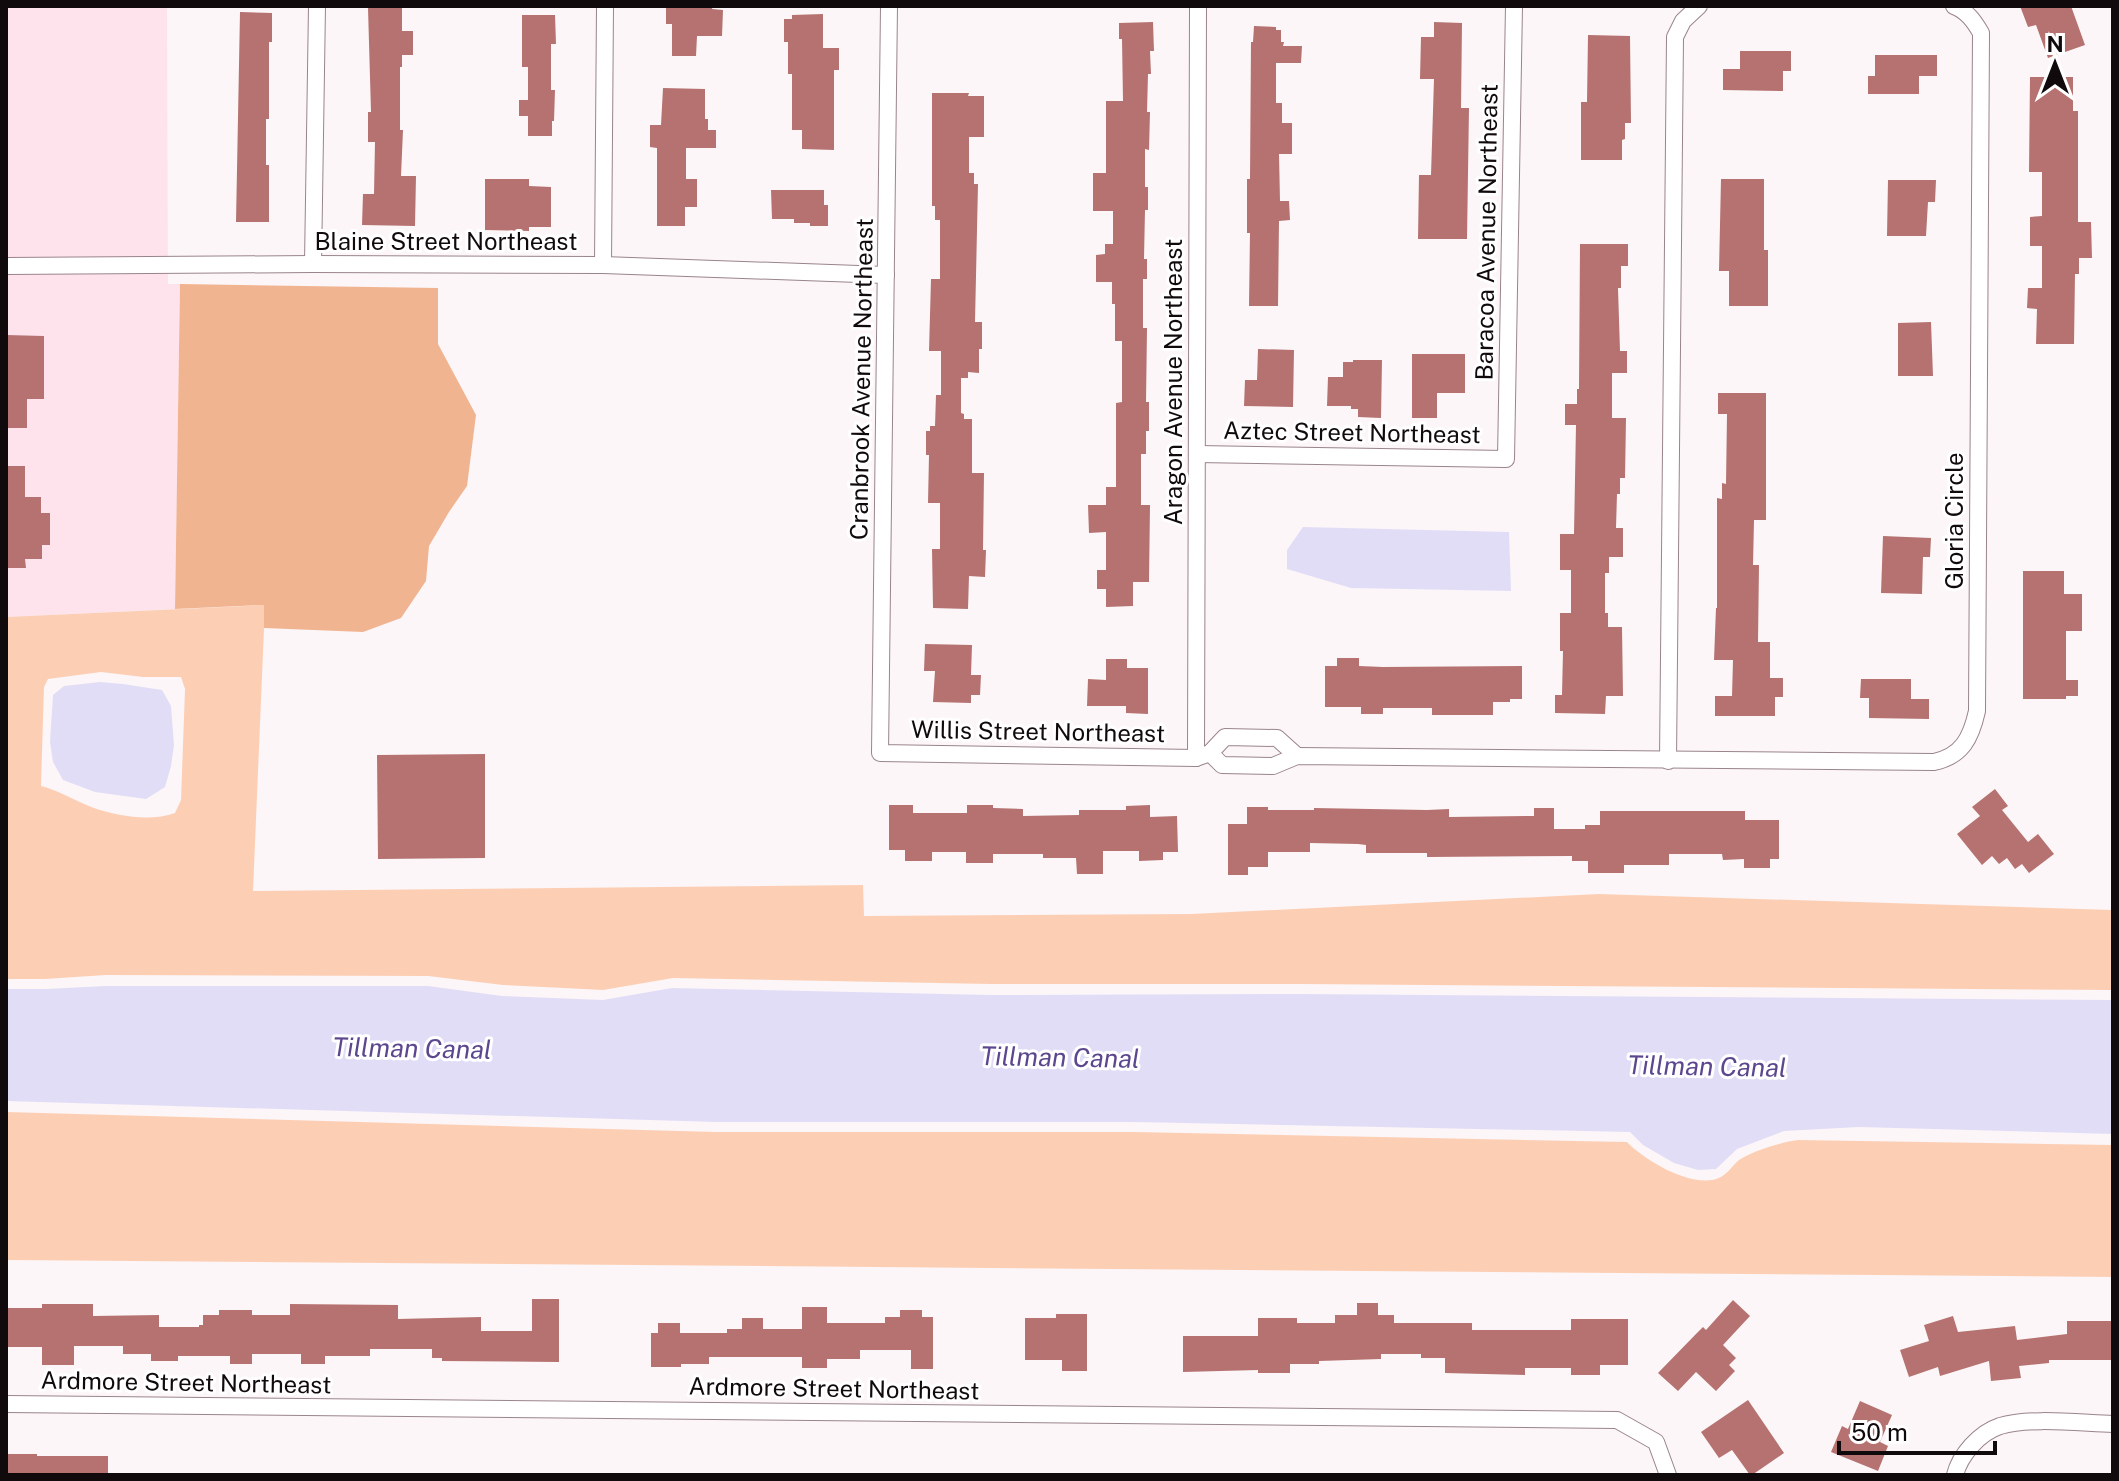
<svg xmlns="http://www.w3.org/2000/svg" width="2119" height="1481" font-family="'Public Sans',sans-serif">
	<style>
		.built { fill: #fee3ed }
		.green { fill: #fccfb5; fill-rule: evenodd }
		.forest { fill: #f1b491 }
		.water { fill: #e2ddf6 }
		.building { fill: #b57270 }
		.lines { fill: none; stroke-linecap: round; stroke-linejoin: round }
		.minor-casing { stroke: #9a848c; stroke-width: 18 }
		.minor { stroke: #fff; stroke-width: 16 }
		.labels { text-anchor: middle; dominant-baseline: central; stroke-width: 6; stroke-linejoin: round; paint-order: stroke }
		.street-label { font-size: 24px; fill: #110a0d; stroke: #fff }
		.water-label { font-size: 26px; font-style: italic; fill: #5c478f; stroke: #fff }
	</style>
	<rect width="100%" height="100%" fill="#fcf6f8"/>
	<polygon class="built" points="6,6 167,6 168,284 180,284 175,609 6,617"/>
	<g class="green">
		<path d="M265 605 253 891 863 885 864 916 1191 914 1599 894 2113 910V990L1299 984H990L673 978 603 990 503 985 428 976 106 975 45 979H6V617ZM101 672 143 677H181L185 689 181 800 175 813C150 822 118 816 94 808 75 801 60 791 41 786L44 687 48 679Z"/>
		<path d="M6 1112 716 1132H1133L1627 1142C1644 1160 1695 1191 1721 1177 1728 1173 1733 1165 1739 1160 1752 1151 1782 1142 1798 1140L2113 1145V1277L6 1260Z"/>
	</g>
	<polygon class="forest" points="180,284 438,288 438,344 476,415 467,486 449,512 429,546 426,581 401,618 363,632 264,628 264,605 175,609"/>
	<g class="water">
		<polygon points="1303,527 1509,532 1511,591 1351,588 1287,569 1287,550"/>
		<polygon points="100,682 123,684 162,690 171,706 174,745 171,766 165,787 146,799 95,792 63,780 53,762 50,742 53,695 64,686"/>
		<polygon points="106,986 428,986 502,996 603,1000 672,988 990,995 1299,994 2113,1000 2113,1134 1859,1127 1784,1131 1737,1149 1716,1169 1698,1170 1674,1163 1643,1145 1630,1132 1133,1122 716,1122 6,1101 6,989 46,989"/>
	</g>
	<g class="building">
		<polygon points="666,6 713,6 712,9 723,10 722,36 697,36 696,56 672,56 672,24 666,24"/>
		<polygon points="2020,6 2071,6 2085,45 2048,58 2036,25 2028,27"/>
		<polygon points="402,7 402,31 413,31 413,55 402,55 402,67 400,67 400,130 403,130 401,176 416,176 415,226 362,225 363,194 374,194 375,142 368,142 368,112 371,112 368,8"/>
		<polygon points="240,12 272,13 272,42 269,42 269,119 266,119 266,165 269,165 269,222 236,222"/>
		<polygon points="823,14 823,48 839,48 839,70 834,70 834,150 802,149 802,130 792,130 792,74 788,74 788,42 784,42 784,19 792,19 792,15"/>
		<polygon points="522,15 555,15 556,44 551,44 551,90 555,90 554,121 552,121 552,136 528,136 528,116 519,116 519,100 528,100 528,67 522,67"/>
		<polygon points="1153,22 1154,51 1150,51 1151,74 1148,74 1147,112 1150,112 1149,150 1145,149 1145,187 1148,187 1148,210 1145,210 1144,259 1147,259 1147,279 1143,279 1143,328 1147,328 1146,402 1149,402 1149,431 1146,431 1146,454 1141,454 1141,505 1150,505 1149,582 1133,582 1133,606 1106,607 1106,589 1097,589 1097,570 1106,570 1106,532 1089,533 1088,505 1106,505 1106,487 1116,487 1116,403 1122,402 1122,341 1115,341 1115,304 1112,304 1112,282 1096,282 1096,255 1105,254 1105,244 1113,244 1113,211 1093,211 1093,173 1106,173 1106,101 1123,101 1122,39 1119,39 1119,23"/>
		<polygon points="1434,22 1462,23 1461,108 1469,108 1467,239 1418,239 1419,175 1431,175 1434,79 1420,79 1421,37 1434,37"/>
		<polygon points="1254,26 1276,27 1276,30 1281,30 1281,42 1284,42 1283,46 1302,46 1301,63 1276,63 1276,103 1282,103 1282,123 1292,123 1292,154 1279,154 1280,201 1289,201 1290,220 1279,221 1278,306 1249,306 1250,233 1247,233 1247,179 1250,179 1251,42 1253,42"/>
		<polygon points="1588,35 1630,36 1631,123 1625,123 1625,139 1622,140 1622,160 1581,160 1581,102 1587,102"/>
		<polygon points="1740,51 1791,51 1791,71 1783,71 1783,91 1723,90 1723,69 1740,69"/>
		<polygon points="1875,55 1937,55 1937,76 1919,76 1919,94 1868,94 1868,76 1875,76"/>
		<polygon points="2030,77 2073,77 2073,111 2078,111 2078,222 2091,222 2092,258 2079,258 2079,274 2075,274 2074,344 2036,344 2037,309 2027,308 2028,288 2042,288 2042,246 2030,246 2030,217 2042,216 2042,172 2029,172"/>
		<polygon points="663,88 705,89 705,119 708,119 708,130 716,130 716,148 686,148 686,179 697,179 697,207 685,207 685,226 657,226 657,148 650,147 650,125 661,125"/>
		<polygon points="932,93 969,93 968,96 984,96 984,137 969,137 969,173 974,173 974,184 978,184 975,322 982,322 982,349 979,349 979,373 968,372 968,378 961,378 961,413 964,414 964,419 972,419 972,473 984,473 983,550 986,550 985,577 969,576 968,609 933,608 932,549 940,549 940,503 928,503 929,455 926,455 926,431 930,431 930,426 935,426 936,395 941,395 941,351 929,351 931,279 940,279 940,220 935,220 935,206 932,206"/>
		<polygon points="485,179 529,179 529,186 551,187 551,227 529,227 529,231 485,230"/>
		<polygon points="1721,179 1764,179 1764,250 1768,250 1768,306 1729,306 1729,271 1719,271"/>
		<polygon points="1888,180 1936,180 1935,202 1928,202 1926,236 1887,236"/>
		<polygon points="771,190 824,190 824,205 828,205 828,226 810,226 810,223 794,223 794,219 772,219"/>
		<polygon points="1580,244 1628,244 1628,266 1621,266 1621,288 1618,288 1620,351 1627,351 1627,373 1612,373 1612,418 1626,418 1625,478 1620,478 1620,494 1617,494 1616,528 1623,528 1623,557 1609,557 1609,573 1605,573 1605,613 1608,613 1608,627 1622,627 1623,696 1606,696 1605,714 1555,713 1555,695 1562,695 1563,651 1560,651 1560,613 1571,613 1571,570 1560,570 1560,534 1574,534 1576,425 1565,425 1565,404 1577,404 1577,389 1579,389"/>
		<polygon points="1931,322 1933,376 1898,376 1898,323"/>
		<polygon points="6,335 44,336 44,399 27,399 27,428 6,428"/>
		<polygon points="1258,349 1294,350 1293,407 1244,406 1245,380 1257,380"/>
		<polygon points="1412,354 1465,354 1465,393 1437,393 1437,418 1412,418"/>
		<polygon points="1353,360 1382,360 1381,418 1358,417 1358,409 1351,409 1351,406 1327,406 1328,377 1343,377 1343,362 1353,362"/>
		<polygon points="1718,393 1766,393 1766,520 1754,520 1753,565 1759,565 1758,642 1770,642 1770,678 1783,678 1783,697 1775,697 1775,716 1715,716 1715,696 1732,696 1733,660 1714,660 1716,608 1717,608 1717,498 1722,499 1722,483 1726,484 1727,414 1718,414"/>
		<polygon points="6,466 25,466 25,497 41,497 41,513 50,513 50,545 42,545 42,559 25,559 26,568 6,568"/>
		<polygon points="1883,536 1931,538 1930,557 1923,557 1922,594 1881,593"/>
		<polygon points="2023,571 2064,571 2064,594 2082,594 2082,631 2066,631 2066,680 2078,680 2078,696 2066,696 2066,699 2023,699"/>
		<polygon points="925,644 972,645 971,675 981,675 980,695 971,695 971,703 933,702 935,671 924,671"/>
		<polygon points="1337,658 1359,658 1359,666 1383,667 1522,666 1522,699 1510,699 1510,702 1493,702 1493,715 1432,715 1432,708 1383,708 1383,714 1361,714 1361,707 1325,707 1325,666 1337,666"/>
		<polygon points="1106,659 1127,659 1127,668 1148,668 1148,714 1126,713 1126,706 1087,706 1088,679 1106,680"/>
		<polygon points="1861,679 1911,679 1911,699 1929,699 1929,719 1869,718 1869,698 1860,698"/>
		<polygon points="485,754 485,858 378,859 377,755"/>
		<polygon points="1995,789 2008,806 2002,810 2028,842 2038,834 2054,854 2029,873 2022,864 2015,869 2007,858 1999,864 1992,856 1982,865 1957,834 1980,816 1972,807"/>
		<polygon points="889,805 913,805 913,813 967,813 967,805 993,805 993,808 1023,809 1023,816 1079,815 1079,810 1126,810 1126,806 1150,805 1150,817 1177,816 1178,852 1163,852 1163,860 1139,861 1139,851 1103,851 1103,874 1077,874 1076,858 1043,858 1043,854 993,854 993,863 966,863 966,852 932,852 932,861 905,861 905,850 889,850"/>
		<polygon points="1247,807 1268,807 1268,810 1314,810 1314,808 1427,810 1449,809 1449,817 1534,816 1534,808 1554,808 1554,829 1585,829 1585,825 1600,825 1600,811 1745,811 1745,820 1779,820 1779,859 1770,859 1770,868 1744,868 1744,859 1723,860 1722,854 1669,854 1669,865 1624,865 1624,873 1588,873 1588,861 1572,861 1572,856 1427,857 1427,853 1366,853 1366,845 1358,844 1310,843 1310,852 1268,852 1268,867 1248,867 1248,875 1228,875 1228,824 1247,824"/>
		<polygon points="532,1299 559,1299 559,1362 442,1361 442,1358 432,1358 432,1349 370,1349 370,1356 325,1356 325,1364 301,1364 301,1354 252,1354 252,1364 230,1364 230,1356 178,1356 178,1361 151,1361 151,1354 123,1354 123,1346 74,1346 74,1365 42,1365 42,1347 6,1347 6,1308 42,1308 42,1304 93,1304 93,1316 159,1315 159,1327 199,1327 199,1325 203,1325 203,1315 219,1315 219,1310 252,1310 252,1315 290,1315 290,1304 398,1305 398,1319 481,1317 481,1331 532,1331"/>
		<polygon points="1733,1300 1750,1316 1723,1345 1736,1358 1729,1365 1735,1371 1716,1391 1696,1372 1678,1391 1658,1373 1695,1335 1703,1327 1706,1330"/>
		<polygon points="1357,1303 1378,1303 1378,1315 1394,1315 1394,1323 1472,1323 1472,1330 1571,1330 1571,1319 1628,1319 1628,1365 1600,1365 1600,1375 1571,1375 1571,1368 1525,1368 1525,1375 1445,1373 1445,1358 1421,1358 1421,1354 1381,1354 1381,1359 1319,1361 1319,1364 1290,1364 1290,1373 1258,1373 1258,1370 1183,1372 1183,1336 1258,1336 1258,1318 1297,1318 1297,1323 1335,1323 1335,1315 1357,1315"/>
		<polygon points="802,1307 827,1307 827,1323 885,1323 885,1317 900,1317 900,1310 922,1310 922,1317 933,1317 933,1369 911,1369 911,1350 860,1350 860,1359 827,1359 827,1368 802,1368 802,1357 709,1357 709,1364 681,1364 681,1367 651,1367 651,1333 658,1333 658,1323 680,1323 680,1333 727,1333 727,1329 742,1329 742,1318 763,1318 763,1329 802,1329"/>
		<polygon points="1056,1314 1087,1314 1087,1371 1062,1371 1062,1360 1025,1360 1025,1318 1056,1318"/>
		<polygon points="1953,1316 1958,1332 2015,1326 2017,1340 2067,1334 2067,1321 2113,1321 2113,1360 2049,1360 2049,1363 2019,1366 2021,1378 1991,1381 1989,1361 1940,1376 1938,1367 1909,1377 1900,1350 1929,1341 1924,1325"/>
		<polygon points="1748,1400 1784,1453 1752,1475 1750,1475 1732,1450 1719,1458 1701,1432"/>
		<polygon points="1860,1401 1892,1415 1880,1442 1888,1446 1878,1471 1831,1452 1842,1426 1848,1429"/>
		<polygon points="6,1454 37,1454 37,1456 108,1456 108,1475 6,1475"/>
	</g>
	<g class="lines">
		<defs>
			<g id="minor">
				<polyline points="889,6 880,753 1196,758 1210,753 1225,737 1277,738 1297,756"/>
				<polyline points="313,264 317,6"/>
				<polyline points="603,265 605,6"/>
				<polyline points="6,266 313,264 603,265 886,275"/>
				<polyline points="1197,454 1506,459 1514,6"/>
				<path d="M1210 753 1222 765 1273 766 1297 756 1934 762C1962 756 1971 738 1977 711L1981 33C1974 21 1967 11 1954 6"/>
				<polyline points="1196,758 1198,6"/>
				<polyline points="1668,761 1675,37 1683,21 1699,6"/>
				<polyline points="6,1404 1617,1420 1656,1442 1668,1475"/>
				<path d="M1955 1475C1960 1455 1979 1433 2000 1426 2030 1417 2080 1423 2113 1424"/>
			</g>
		</defs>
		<use href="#minor" class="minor-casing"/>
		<use href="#minor" class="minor"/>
	</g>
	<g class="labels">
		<g class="street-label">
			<text transform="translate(1486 232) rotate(-89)">Baracoa Avenue Northeast</text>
			<text x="446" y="241">Blaine Street Northeast</text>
			<text transform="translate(861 379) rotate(-89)">Cranbrook Avenue Northeast</text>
			<text transform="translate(1173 382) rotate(-90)">Aragon Avenue Northeast</text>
			<text transform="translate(1352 432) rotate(1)">Aztec Street Northeast</text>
			<text transform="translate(1954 521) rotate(-90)">Gloria Circle</text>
			<text transform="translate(1038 731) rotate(1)">Willis Street Northeast</text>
			<text transform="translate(186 1382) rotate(1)">Ardmore Street Northeast</text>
			<text transform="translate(834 1388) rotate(1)">Ardmore Street Northeast</text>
		</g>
		<g class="water-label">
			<text transform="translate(412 1048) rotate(1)">Tillman Canal</text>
			<text transform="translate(1060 1057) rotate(1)">Tillman Canal</text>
			<text transform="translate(1707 1066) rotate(1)">Tillman Canal</text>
		</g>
	</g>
	<rect width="2119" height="1481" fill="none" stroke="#110a0d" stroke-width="16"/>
	<g transform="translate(2055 64)" stroke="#ffffff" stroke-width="6" paint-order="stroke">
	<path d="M0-6L14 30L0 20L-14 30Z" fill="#110a0d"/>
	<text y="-12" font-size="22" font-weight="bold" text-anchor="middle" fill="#110a0d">N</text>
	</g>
	<path d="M1839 1441v12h156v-12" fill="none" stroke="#110a0d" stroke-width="4"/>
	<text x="1851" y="1441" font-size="24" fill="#110a0d" stroke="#ffffff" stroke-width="6" paint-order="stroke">50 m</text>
</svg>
